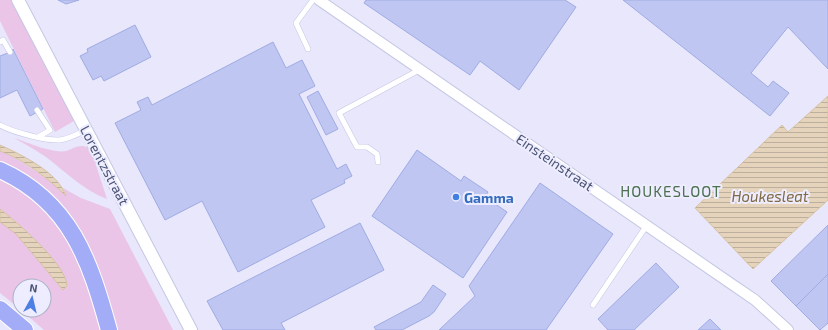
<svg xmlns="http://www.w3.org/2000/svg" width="828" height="330" font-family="'Exo 2',sans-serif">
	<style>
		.green { fill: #eac5e8 }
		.water { fill: url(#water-rules); stroke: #d7c2a2 }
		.building { fill: #bfc6f1; stroke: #9fabe3 }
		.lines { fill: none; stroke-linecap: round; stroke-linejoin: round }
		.service-casing { stroke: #c4c7e3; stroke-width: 6 }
		.minor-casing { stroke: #c4c7e3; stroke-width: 12 }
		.tertiary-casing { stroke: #c4c7e3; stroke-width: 14 }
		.trunk-casing { stroke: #fff; stroke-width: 18 }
		.service { stroke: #fff; stroke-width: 5 }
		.minor { stroke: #fff; stroke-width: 10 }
		.tertiary { stroke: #fff; stroke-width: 12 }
		.trunk { stroke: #a3acf7; stroke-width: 16 }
		.shop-dot { fill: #3f7fe0; stroke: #eeedff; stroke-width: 1.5 }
		.labels { text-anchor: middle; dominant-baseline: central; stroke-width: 4; stroke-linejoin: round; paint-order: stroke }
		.street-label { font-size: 14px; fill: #4b5475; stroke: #eeedff }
		.shop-label { font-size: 14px; font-weight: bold; fill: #366cbe; stroke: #eeedff; text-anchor: start }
		.neighbourhood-label { font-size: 15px; letter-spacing: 1px; fill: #4d7051; stroke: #eeedff }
		.water-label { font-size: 15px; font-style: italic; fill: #816943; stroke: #eeedff }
	</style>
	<defs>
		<pattern id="water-rules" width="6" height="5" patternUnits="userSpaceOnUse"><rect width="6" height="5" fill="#e5d4bb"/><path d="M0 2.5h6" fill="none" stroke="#bcaf9d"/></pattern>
	</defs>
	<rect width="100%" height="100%" fill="#e8e7fc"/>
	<g class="green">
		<polygon points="0,0 11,0 74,121 55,132 0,21"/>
		<path d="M14 138C26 142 54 154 66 151 75 148 79 143 89 148L93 156 107 199C83 190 66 172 46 157 36 150 25 144 14 138Z"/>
		<path d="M0 151C25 162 45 177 66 195L63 188 81 198 110 209 173 330H115L89 256 0 164Z"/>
		<path d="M0 178C34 192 65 224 81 258 91 281 98 306 106 330H44L21 310H44V286H20V309L0 293V222L16 234 66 286C67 267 16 221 0 209Z"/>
	</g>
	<g class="water">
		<polygon points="828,96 828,200 753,269 695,208 782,125 788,132"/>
		<path d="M0 145C22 155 58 172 66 196 46 177 26 161 0 151Z"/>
		<path d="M0 209C17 222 67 265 67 286L63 290 16 234 0 222Z"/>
	</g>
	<g class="building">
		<polygon points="58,0 79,0 66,4"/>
		<polygon points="366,0 565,0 576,7 519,90 480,61 470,75 364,3"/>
		<polygon points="623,0 828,0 828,69 788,27 751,73 768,87 773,81 789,93 770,116"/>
		<polygon points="135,25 151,57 104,81 101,76 93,80 80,56 88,52 87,49"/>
		<polygon points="273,42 286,68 302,60 315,86 299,94 337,169 346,164 352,176 344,180 345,183 311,200 325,227 238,272 202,201 165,220 115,123 141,110 137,102 148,97 152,105"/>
		<polygon points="13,49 43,109 30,116 17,90 0,98 0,56 13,51"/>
		<polygon points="318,91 338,129 326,135 307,97"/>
		<polygon points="417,150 461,181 464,176 488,192 485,197 507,212 463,278 372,216"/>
		<polygon points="540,183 613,234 546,330 439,330 475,296 469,286"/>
		<polygon points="360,223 384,270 281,323 285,330 223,330 207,301"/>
		<polygon points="828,225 828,274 796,306 771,281"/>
		<polygon points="656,263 679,287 634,330 608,330 598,319"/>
		<polygon points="828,274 828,323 820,330 796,306"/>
		<polygon points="433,285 446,294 434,312 429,316 402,330 376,330 374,327 421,302"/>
		<polygon points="710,319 721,330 698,330"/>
	</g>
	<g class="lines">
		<defs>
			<g id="service">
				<polyline points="0,42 3,40 10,52"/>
				<polyline points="308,49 296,23 313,0"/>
				<polyline points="37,110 50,130 38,137"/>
				<path d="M0 125C12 132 46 141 60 140 69 139 78 134 86 130"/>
				<polyline points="378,162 377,154 367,147 357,147 339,113 419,70"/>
				<polyline points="593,305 647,225"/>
			</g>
			<polyline id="minor" points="319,0 733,285 755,300 788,330"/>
			<polyline id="tertiary" points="18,0 191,330"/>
			<g id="trunk">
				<path d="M0 170C71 202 90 261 109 330"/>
				<polyline points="0,309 25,330"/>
			</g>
		</defs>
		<use href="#service" class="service-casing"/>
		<use href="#minor" class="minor-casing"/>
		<use href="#tertiary" class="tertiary-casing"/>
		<use href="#trunk" class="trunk-casing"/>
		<use href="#service" class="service"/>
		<use href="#minor" class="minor"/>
		<use href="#tertiary" class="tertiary"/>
		<use href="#trunk" class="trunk"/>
	</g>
	<circle class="shop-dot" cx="456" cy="197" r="4"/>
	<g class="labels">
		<g class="street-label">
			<text transform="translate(555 162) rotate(34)">Einsteinstraat</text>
			<text transform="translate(105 165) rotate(62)">Lorentzstraat</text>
		</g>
		<g class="shop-label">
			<text x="464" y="197">Gamma</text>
		</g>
		<g class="neighbourhood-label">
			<text x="671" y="191">HOUKESLOOT</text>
		</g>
		<g class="water-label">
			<text x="770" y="196">Houkesleat</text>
		</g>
	</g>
	<g transform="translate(32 298) rotate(8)"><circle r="19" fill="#eeedff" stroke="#adb0c8"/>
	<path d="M0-3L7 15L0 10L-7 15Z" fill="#4e7fe3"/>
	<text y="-6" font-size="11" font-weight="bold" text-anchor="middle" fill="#4b5475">N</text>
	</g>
</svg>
